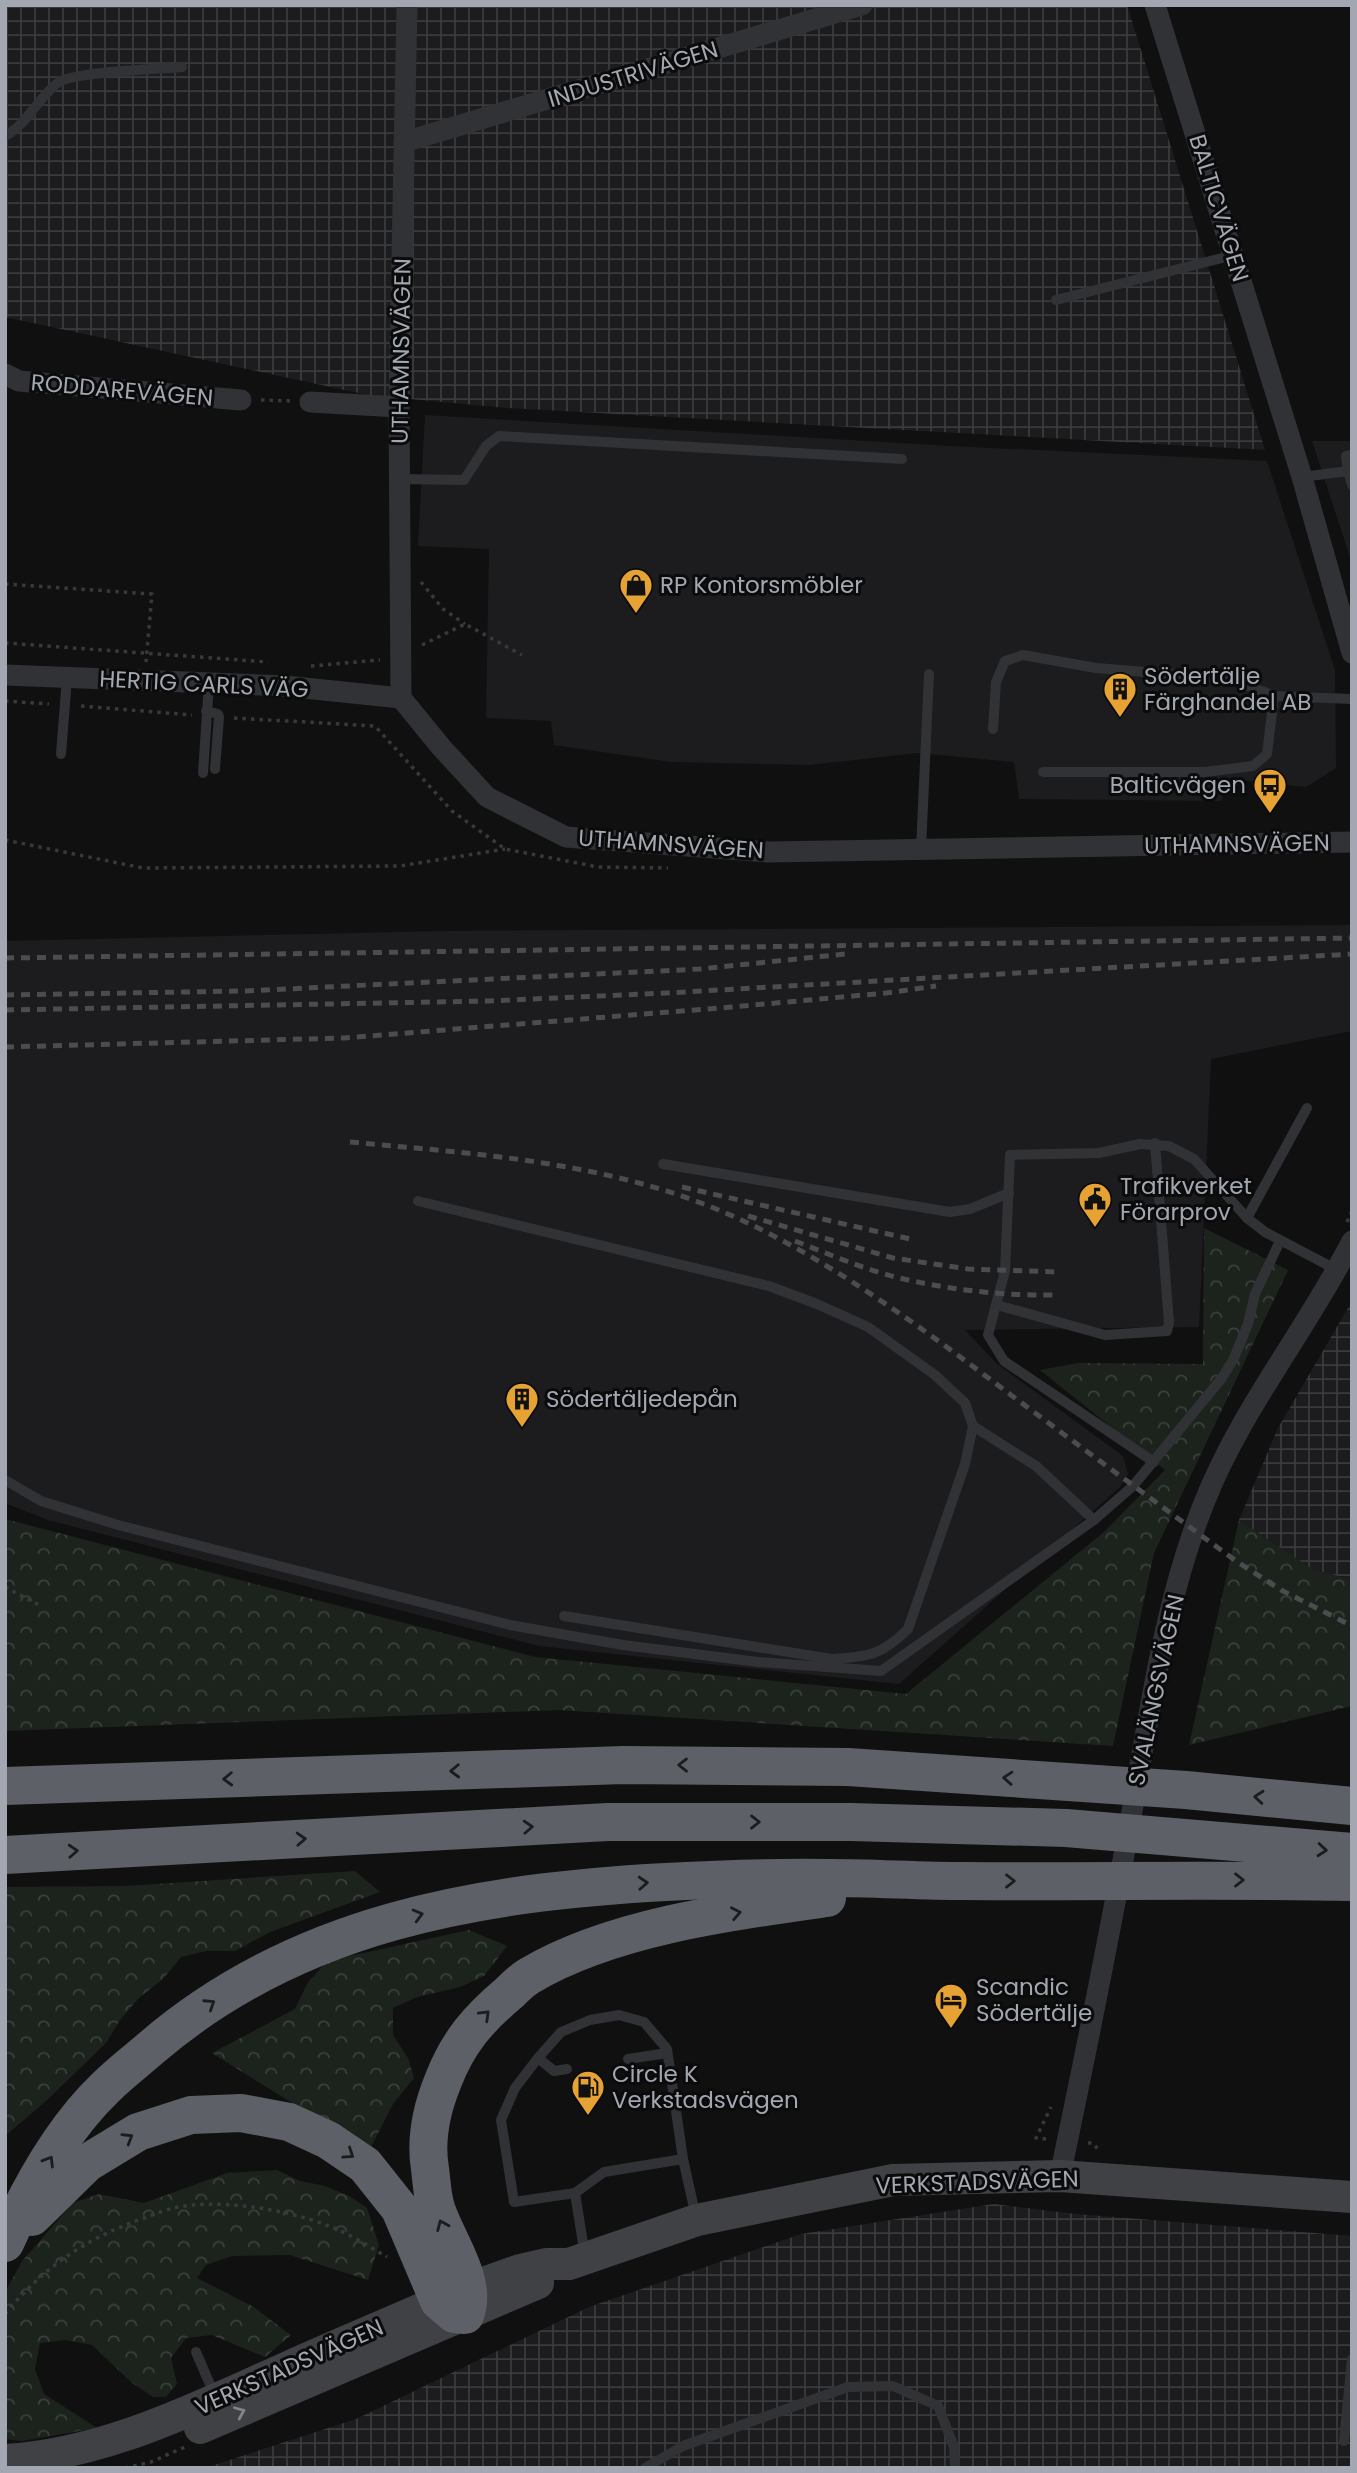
<svg xmlns="http://www.w3.org/2000/svg" width="1357" height="2473" font-family="Poppins,sans-serif">
	<style>
		.built { fill: #1c1c1e }
		.industrial { fill: url(#industrial-grid) }
		.forest { fill: url(#forest-crowns) }
		.lines { fill: none; stroke-linecap: round; stroke-linejoin: round }
		.path { stroke: #37393d; stroke-width: 3.5; stroke-dasharray: 3.5 5; stroke-linecap: butt }
		.service { stroke: #313236; stroke-width: 10 }
		.minor { stroke: #313236; stroke-width: 21 }
		.secondary { stroke: #3f4145; stroke-width: 32 }
		.motorway { stroke: #5d6066; stroke-width: 38 }
		.rail { stroke: #4a4c50; stroke-width: 5; stroke-dasharray: 9 7; stroke-linecap: butt }
		.oneway { stroke: #1b1c1e }
		.oneway2 { stroke: #7f838b }
		.labels { text-anchor: middle; dominant-baseline: central; stroke-width: 6; stroke-linejoin: round; paint-order: stroke }
		.street-label { font-size: 23px; fill: #a2a7b1; stroke: #0b0b0c }
		.poi-label { font-size: 23px; fill: #a2a7b1; stroke: #0b0b0c; text-anchor: start }
	</style>
	<defs>
		<pattern id="industrial-grid" width="8" height="8" patternUnits="userSpaceOnUse" patternTransform="scale(1.75)"><rect width="8" height="8" fill="#1c1c1e"/><path d="M0 4h8M4 0v8" fill="none" stroke="#3a3a3c"/></pattern>
		<pattern id="forest-crowns" width="20" height="18" patternUnits="userSpaceOnUse" patternTransform="scale(1.75)"><rect width="20" height="18" fill="#1c231d"/><path d="M2 6a3 3 0 1 1 6 0M12 15a3 3 0 1 1 6 0" fill="none" stroke="#3a403b"/></pattern>
	</defs>
	<rect width="100%" height="100%" fill="#101011"/>
	<g class="built">
		<polygon points="425,415 951,446 1267,461 1335,670 1336,768 1306,787 1231,779 1221,801 1019,799 1014,762 918,753 809,765 671,762 554,745 551,721 486,718 489,549 418,546"/>
		<polygon points="1312,441 1352,441 1352,563"/>
		<polygon points="1352,925 1352,1031 1211,1059 1199,1327 965,1330 996,1363 1123,1456 1128,1474 1120,1487 899,1684 539,1646 48,1520 5,1503 5,941 445,931"/>
	</g>
	<g class="industrial">
		<polygon points="5,5 1127,5 1265,450 506,408 368,395 5,317"/>
		<polygon points="1352,1301 1352,1580 1312,1569 1239,1520 1278,1428"/>
		<polygon points="994,2204 1076,2214 1352,2236 1352,2468 205,2468 356,2419 589,2307 801,2234"/>
	</g>
	<g class="forest">
		<polygon points="1204,1228 1288,1270 1154,1553 1113,1746 559,1710 5,1731 5,1519 535,1657 906,1694 1104,1532 1165,1470 1040,1370 1079,1363 1203,1364"/>
		<polygon points="1239,1520 1312,1569 1352,1580 1352,1706 1189,1745"/>
		<polygon points="355,1871 380,1892 270,1932 235,1951 206,1951 181,1957 164,1978 139,1998 120,2020 106,2043 47,2100 5,2136 5,1887 125,1886"/>
		<polygon points="469,1930 507,1946 484,1976 460,1987 417,1997 393,2008 393,2035 408,2058 414,2078 393,2104 369,2151 212,2053 295,2009 307,1984 327,1961"/>
		<polygon points="277,2170 300,2181 325,2186 349,2196 367,2208 379,2245 368,2280 290,2255 232,2256 206,2265 197,2278 252,2306 291,2335 265,2357 212,2335 186,2338 171,2358 177,2384 166,2397 153,2397 131,2382 92,2345 66,2340 40,2343 35,2369 44,2394 97,2428 22,2441 5,2439 5,2292 23,2260 73,2203 99,2194 144,2203 227,2173"/>
	</g>
	<g class="lines">
		<g class="path">
			<polyline points="261,400 291,401"/>
			<polyline points="421,582 443,609 465,624"/>
			<polyline points="5,584 152,594 146,662"/>
			<polyline points="5,643 268,662"/>
			<polyline points="422,645 465,624 522,655"/>
			<polyline points="311,666 380,660"/>
			<polyline points="5,701 49,704"/>
			<polyline points="81,706 192,715"/>
			<polyline points="234,718 375,726 452,811 505,849 598,867 668,868"/>
			<polyline points="5,840 143,868 400,866 505,849"/>
			<polyline points="1347,1222 1352,1211"/>
			<polyline points="5,1587 39,1605"/>
			<polyline points="1046,2139 1036,2138 1051,2107"/>
			<polyline points="1088,2143 1093,2143 1100,2152"/>
			<path d="M5 2314C45 2266 85 2239 144 2218 153 2215 164 2210 174 2208 216 2198 285 2209 326 2225 347 2232 368 2246 387 2257"/>
			<polyline points="125,2468 151,2462 185,2447"/>
		</g>
		<g class="service">
			<path d="M5 136C28 124 38 97 59 82 74 72 158 69 182 67"/>
			<polyline points="1056,300 1234,255"/>
			<polyline points="1348,471 1346,456 1352,455"/>
			<polyline points="1302,477 1348,471 1352,485"/>
			<polyline points="400,479 464,480 486,446 499,436 902,459"/>
			<polyline points="206,711 218,714 219,717 215,769"/>
			<polyline points="993,729 996,682 1005,661 1023,655 1096,668 1231,679 1274,696"/>
			<polyline points="61,754 67,678"/>
			<polyline points="1043,772 1205,772 1253,766 1267,754 1274,696 1352,699"/>
			<polyline points="203,773 209,683"/>
			<polyline points="921,849 929,674"/>
			<polyline points="663,1164 950,1212 970,1209 1009,1193"/>
			<path d="M418 1201 769 1286 817 1304 868 1327 935 1375 965 1403 973 1426 965 1464 908 1629C882 1655 868 1657 832 1659L564 1616"/>
			<polyline points="1247,1218 1307,1108"/>
			<polyline points="997,1305 1105,1335 1167,1331 1169,1323 1155,1143"/>
			<polyline points="973,1426 1036,1466 1094,1520"/>
			<polyline points="1154,1462 1004,1361 988,1335 1005,1271 1010,1155 1099,1153 1140,1144 1169,1146 1194,1159 1247,1218 1265,1232 1337,1270"/>
			<polyline points="5,1480 41,1501 118,1525 510,1625 623,1645 758,1662 881,1671 1094,1520 1133,1486 1222,1378 1234,1358 1248,1324 1255,1294 1280,1241"/>
			<polyline points="538,2058 554,2071 567,2069"/>
			<polyline points="628,2059 667,2053"/>
			<polyline points="575,2193 514,2202 501,2120 515,2088 538,2058 561,2032 590,2020 619,2015 644,2022 667,2049 683,2159"/>
			<polyline points="585,2256 575,2193 604,2172 683,2159 696,2217"/>
			<polyline points="196,2352 215,2396"/>
			<polyline points="1344,2441 1352,2359"/>
			<polyline points="645,2468 683,2446 848,2387 893,2386 938,2406 954,2447 955,2468"/>
		</g>
		<g class="minor">
			<polyline points="407,5 399,407 401,698 441,747 487,797 566,837 769,852 1352,842"/>
			<polyline points="1155,5 1302,477 1352,653"/>
			<polyline points="404,142 862,5"/>
			<polyline points="5,374 19,381 241,400"/>
			<polyline points="310,402 399,407"/>
			<polyline points="5,675 285,686 401,698"/>
			<path d="M1060 2176C1085 2057 1109 1937 1131 1817 1150 1712 1164 1603 1204 1503 1241 1409 1306 1331 1352 1241"/>
		</g>
		<g class="secondary">
			<polyline points="200,2428 538,2283"/>
			<path d="M5 2460C106 2454 198 2407 288 2367 348 2340 409 2315 469 2288L520 2270 546 2264H569L697 2220 893 2180 1060 2176 1352 2197"/>
		</g>
		<g class="motorway">
			<polyline points="5,1786 623,1765 848,1767 1186,1790 1352,1806"/>
			<polyline points="5,1855 608,1822 851,1822 1066,1828 1352,1852"/>
			<path d="M32 2217 87 2163 138 2132 191 2115 241 2113 289 2122 328 2140 365 2165 400 2209 439 2301 454 2314 465 2315C478 2282 448 2243 437 2211 432 2198 432 2183 430 2169 425 2139 432 2108 443 2081 458 2042 478 2019 509 1993 515 1987 522 1980 529 1976 611 1927 733 1911 827 1898"/>
			<path d="M5 2243C29 2189 63 2128 106 2087 120 2073 136 2061 151 2048 297 1922 480 1892 666 1882 720 1879 775 1877 830 1878 874 1878 919 1881 964 1881 1093 1882 1222 1879 1352 1882"/>
		</g>
		<g class="rail">
			<polyline points="5,958 1352,938"/>
			<polyline points="5,995 244,991 700,969 845,954"/>
			<polyline points="5,1010 489,1001 666,993 1352,954"/>
			<polyline points="5,1047 344,1038 732,1007 886,993 936,986"/>
			<path d="M350 1142C466 1153 583 1160 693 1200 804 1240 917 1324 1011 1395 1086 1451 1161 1506 1236 1561L1281 1590 1352 1626"/>
			<polyline points="682,1187 910,1239"/>
			<polyline points="748,1216 893,1258 968,1269 1057,1272"/>
			<path d="M795 1241C834 1256 872 1273 913 1281 959 1291 1010 1296 1058 1295"/>
		</g>
	</g>
	<defs><path id="oneway-chevron" d="M-2-3.5L2.5 0L-2 3.5" fill="none" stroke-width="1.6" stroke-linecap="round" stroke-linejoin="round" transform="scale(1.75)"/></defs>
	<g class="oneway">
		<use href="#oneway-chevron" transform="translate(683 1765) rotate(-180)"/>
		<use href="#oneway-chevron" transform="translate(455 1771) rotate(178)"/>
		<use href="#oneway-chevron" transform="translate(1008 1778) rotate(-176)"/>
		<use href="#oneway-chevron" transform="translate(228 1779) rotate(178)"/>
		<use href="#oneway-chevron" transform="translate(1259 1797) rotate(-175)"/>
		<use href="#oneway-chevron" transform="translate(755 1822)"/>
		<use href="#oneway-chevron" transform="translate(528 1827) rotate(-3)"/>
		<use href="#oneway-chevron" transform="translate(301 1839) rotate(-3)"/>
		<use href="#oneway-chevron" transform="translate(1322 1850) rotate(5)"/>
		<use href="#oneway-chevron" transform="translate(73 1851) rotate(-3)"/>
		<use href="#oneway-chevron" transform="translate(1239 1880)"/>
		<use href="#oneway-chevron" transform="translate(1010 1881)"/>
		<use href="#oneway-chevron" transform="translate(643 1883) rotate(-3)"/>
		<use href="#oneway-chevron" transform="translate(736 1913) rotate(-11)"/>
		<use href="#oneway-chevron" transform="translate(418 1915) rotate(-15)"/>
		<use href="#oneway-chevron" transform="translate(210 2004) rotate(-33)"/>
		<use href="#oneway-chevron" transform="translate(485 2015) rotate(-44)"/>
		<use href="#oneway-chevron" transform="translate(128 2138) rotate(-31)"/>
		<use href="#oneway-chevron" transform="translate(349 2154) rotate(34)"/>
		<use href="#oneway-chevron" transform="translate(49 2161) rotate(-59)"/>
		<use href="#oneway-chevron" transform="translate(442 2225) rotate(-113)"/>
	</g>
	<use class="oneway2" href="#oneway-chevron" transform="translate(240 2412) rotate(-23)"/>
	<defs>
		<symbol id="shop-pin" viewBox="-11 -11 22 30"><path d="M0 17L-7.5 6A9.5 9.5 0 1 1 7.5 6Z" fill="#e6a333" stroke="#0b0b0c"/><path d="M-5-2.5h2.3a2.7 3.5 0 0 1 5.4 0H5L5.5 6h-11ZM-1.5-2.5h3a1.5 2.3 0 0 0-3 0Z" fill="#111"/></symbol>
		<symbol id="building-pin" viewBox="-11 -11 22 30"><path d="M0 17L-7.5 6A9.5 9.5 0 1 1 7.5 6Z" fill="#e6a333" stroke="#0b0b0c"/><path d="M-4-6H4V6H1V3H-1V6H-4ZM-2.5-4.3h1.7v1.8h-1.7ZM.8-4.3h1.7v1.8H.8ZM-2.5-1h1.7V.8h-1.7ZM.8-1h1.7V.8H.8Z" fill="#111"/></symbol>
		<symbol id="bus-pin" viewBox="-11 -11 22 30"><path d="M0 17L-7.5 6A9.5 9.5 0 1 1 7.5 6Z" fill="#e6a333" stroke="#0b0b0c"/><path d="M-5-6H5V4H4V6H2V4H-2V6H-4V4H-5ZM-3.5-4V0h7V-4ZM-3.5 1.2v1.5H-2V1.2ZM2 1.2v1.5H3.5V1.2Z" fill="#111"/></symbol>
		<symbol id="civic-pin" viewBox="-11 -11 22 30"><path d="M0 17L-7.5 6A9.5 9.5 0 1 1 7.5 6Z" fill="#e6a333" stroke="#0b0b0c"/><path d="M-.6-6.5H3V-4.5H.6V-3L4-1V1h2V6H-6V1h2V-1L-.6-3ZM-1.2 2.5V6h2.4V2.5Z" fill="#111"/></symbol>
		<symbol id="hotel-pin" viewBox="-11 -11 22 30"><path d="M0 17L-7.5 6A9.5 9.5 0 1 1 7.5 6Z" fill="#e6a333" stroke="#0b0b0c"/><path d="M-6-4.5h1.5V1H6V5H4.5V3h-9V5H-6ZM-4 0a1.8 1.8 0 1 1 3.6 0ZM.5 0V-2.5h3Q6-2.5 6 0Z" fill="#111"/></symbol>
		<symbol id="fuel-pin" viewBox="-11 -11 22 30"><path d="M0 17L-7.5 6A9.5 9.5 0 1 1 7.5 6Z" fill="#e6a333" stroke="#0b0b0c"/><path d="M-5.5-6h7V0h2V4h1.3V-2.5L3-4.5l.8-.8L6-3V5H2.5V1h-1V6h-7ZM-4.2-4.7v3.2H.2V-4.7Z" fill="#111"/></symbol>
	</defs>
	<g fill-rule="evenodd">
		<use href="#shop-pin" x="617" y="566" width="38" height="52"/>
		<use href="#building-pin" x="1101" y="670" width="38" height="52"/>
		<use href="#bus-pin" x="1251" y="766" width="38" height="52"/>
		<use href="#civic-pin" x="1076" y="1180" width="38" height="52"/>
		<use href="#building-pin" x="503" y="1380" width="38" height="52"/>
		<use href="#hotel-pin" x="932" y="1981" width="38" height="52"/>
		<use href="#fuel-pin" x="569" y="2068" width="38" height="52"/>
	</g>
	<g class="labels">
		<g class="street-label">
			<text transform="translate(633 74) rotate(-17)">INDUSTRIVÄGEN</text>
			<text transform="translate(1219 208) rotate(73)">BALTICVÄGEN</text>
			<text transform="translate(401 351) rotate(-89)">UTHAMNSVÄGEN</text>
			<text transform="translate(122 390) rotate(5)">RODDAREVÄGEN</text>
			<text transform="translate(204 684) rotate(3)">HERTIG CARLS VÄG</text>
			<text transform="translate(671 844) rotate(4)">UTHAMNSVÄGEN</text>
			<text transform="translate(1237 844) rotate(-1)">UTHAMNSVÄGEN</text>
			<text transform="translate(1156 1690) rotate(-78)">SVALÄNGSVÄGEN</text>
			<text transform="translate(977 2182) rotate(-2)">VERKSTADSVÄGEN</text>
			<text transform="translate(289 2367) rotate(-24)">VERKSTADSVÄGEN</text>
		</g>
		<g class="poi-label">
			<text x="660" y="585">RP Kontorsmöbler</text>
			<text x="1144" y="676">Södertälje<tspan x="1144" dy="26">Färghandel AB</tspan></text>
			<text x="1246" y="785" text-anchor="end">Balticvägen</text>
			<text x="1120" y="1186">Trafikverket<tspan x="1120" dy="26">Förarprov</tspan></text>
			<text x="546" y="1399">Södertäljedepån</text>
			<text x="976" y="1987">Scandic<tspan x="976" dy="26">Södertälje</tspan></text>
			<text x="612" y="2074">Circle K<tspan x="612" dy="26">Verkstadsvägen</tspan></text>
		</g>
	</g>
	<rect width="1357" height="2473" fill="none" stroke="#a2a7b1" stroke-width="14"/>
</svg>
